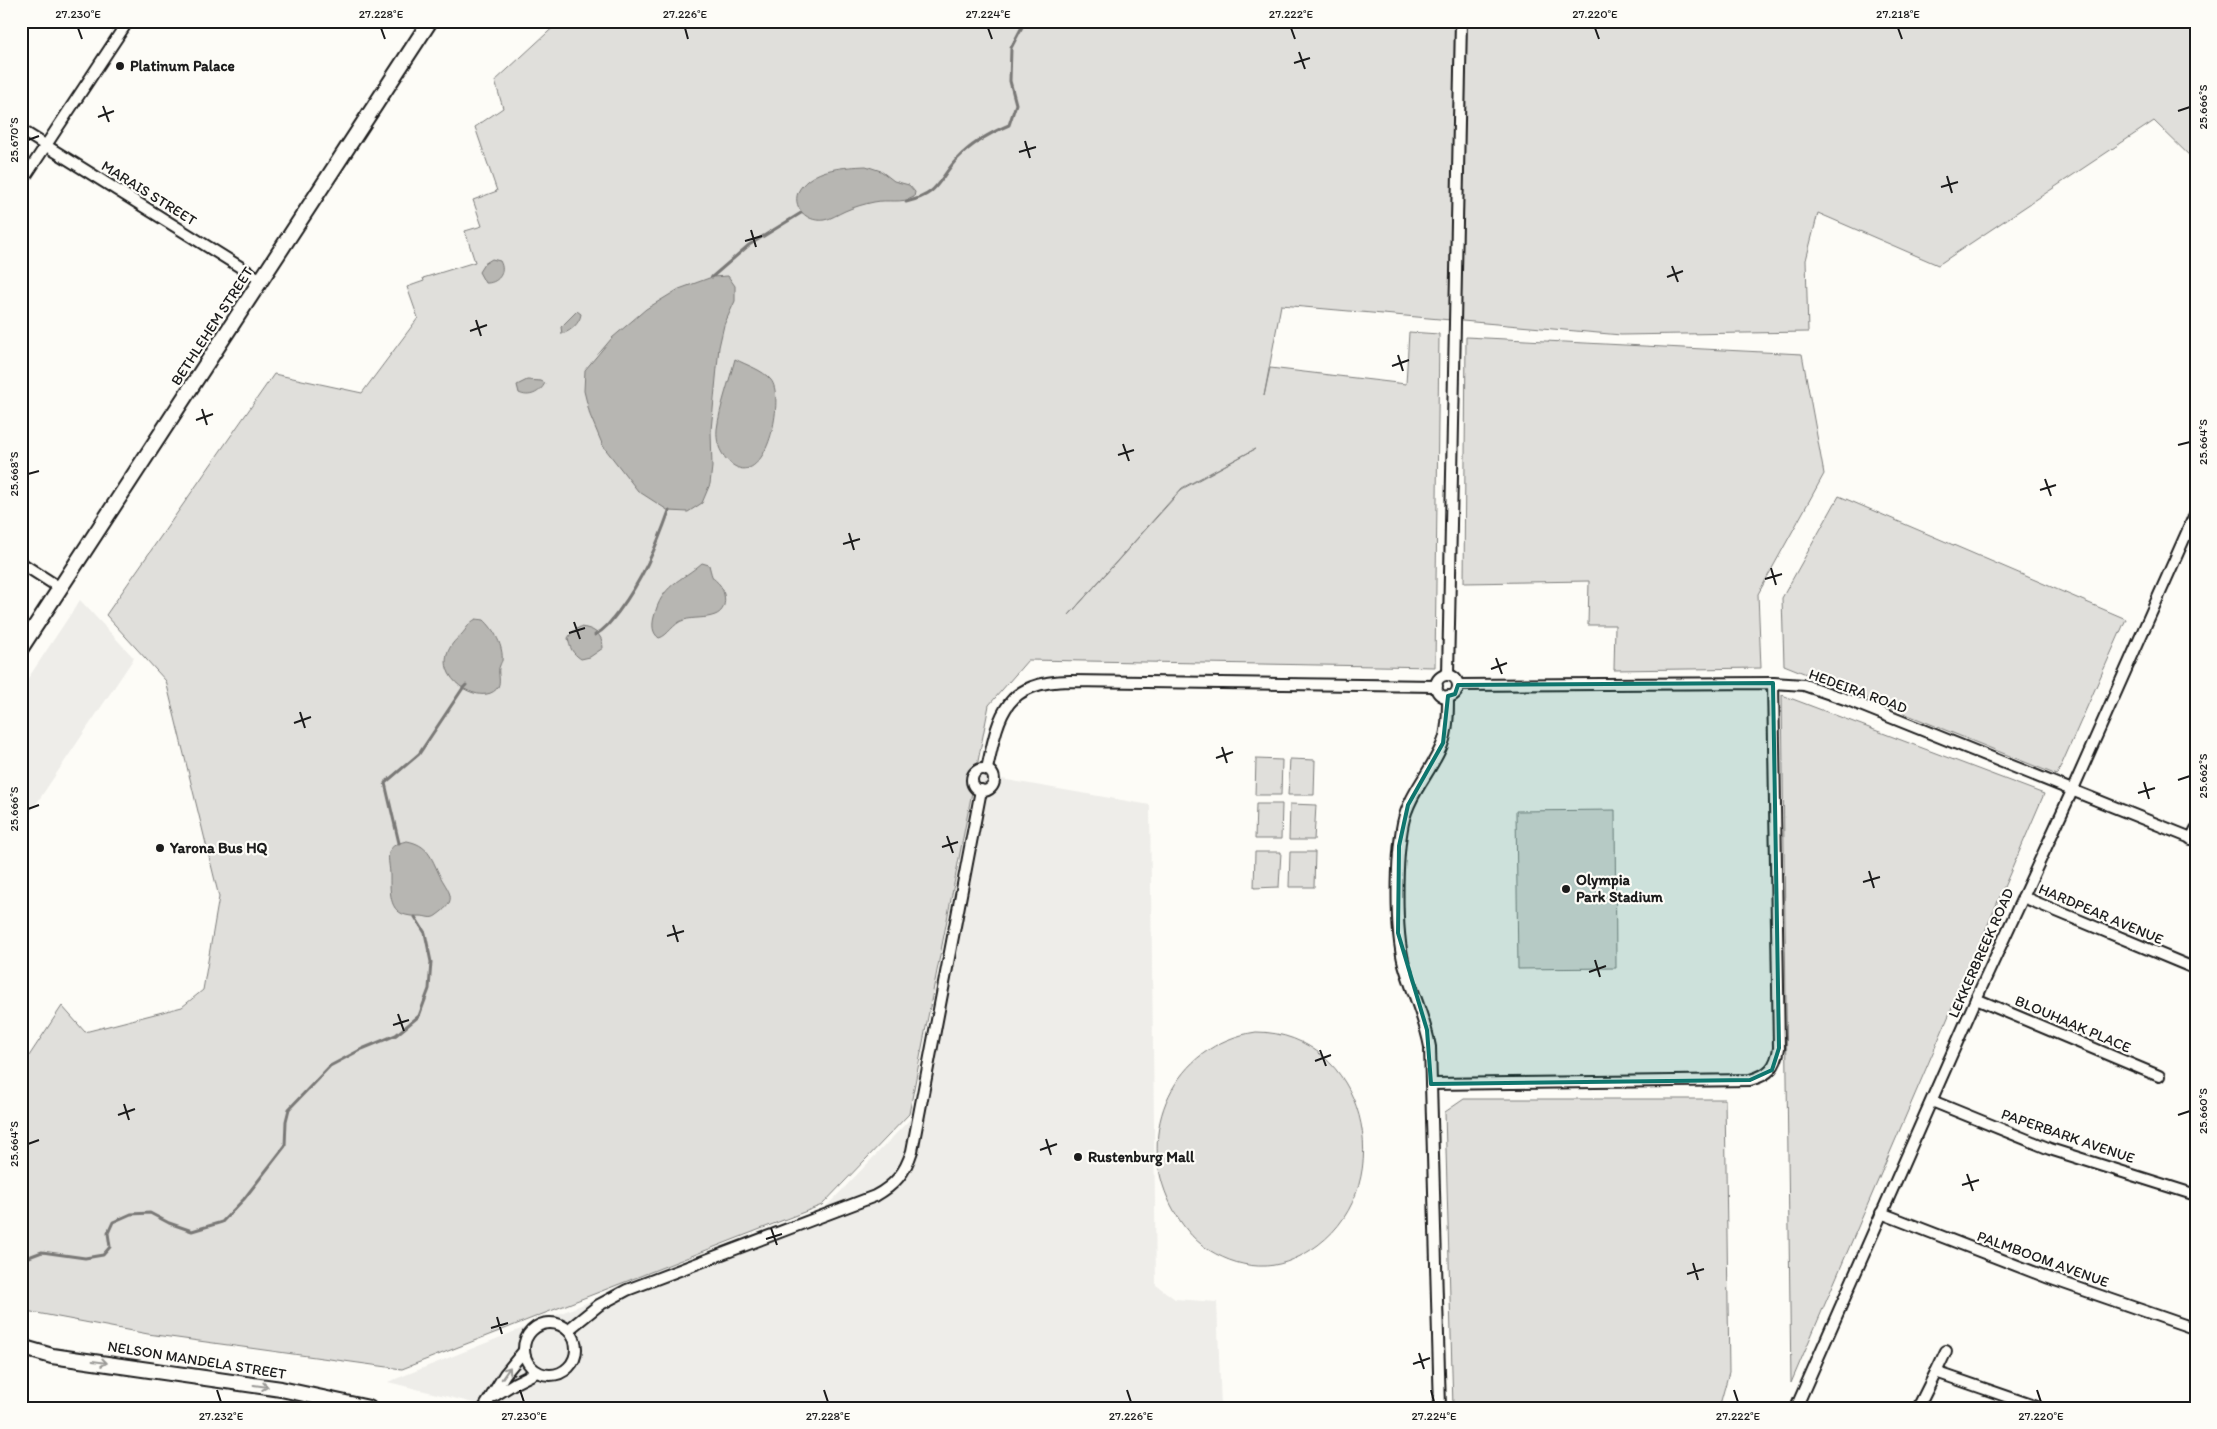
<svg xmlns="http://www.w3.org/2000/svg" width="2217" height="1429" font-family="Itim,sans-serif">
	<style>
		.built { fill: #eeede9 }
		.green { fill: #e0dfdb; stroke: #7e7e7c; fill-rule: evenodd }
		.water { fill: #b7b6b2; stroke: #797876 }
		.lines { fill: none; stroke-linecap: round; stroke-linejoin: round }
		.stream { stroke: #797876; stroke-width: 3 }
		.minor-casing { stroke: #1c1c1c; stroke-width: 14 }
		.secondary-casing { stroke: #1c1c1c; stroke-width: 18 }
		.minor { stroke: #fdfcf7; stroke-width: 10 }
		.secondary { stroke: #fdfcf7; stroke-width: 14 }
		.oneway { stroke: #989794 }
		.marked { fill: #0f766e; fill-opacity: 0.2; stroke: #0f766e; stroke-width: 4; stroke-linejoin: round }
		.ticks { fill: none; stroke: #1c1c1c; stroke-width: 2 }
		.poi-dot { fill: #1c1c1c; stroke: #fdfcf7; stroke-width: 2 }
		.labels { text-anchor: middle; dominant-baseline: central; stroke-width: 4.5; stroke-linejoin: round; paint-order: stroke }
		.poi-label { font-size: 15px; font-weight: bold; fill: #1c1c1c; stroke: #fdfcf7; text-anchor: start }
		.street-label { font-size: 15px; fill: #1c1c1c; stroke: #fdfcf7 }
		.neatline { fill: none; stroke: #1c1c1c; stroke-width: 2 }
		.ticks-label { font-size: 12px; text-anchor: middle; fill: #1c1c1c }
	</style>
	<rect width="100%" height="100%" fill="#fdfcf7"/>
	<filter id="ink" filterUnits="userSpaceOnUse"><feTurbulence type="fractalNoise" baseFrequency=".02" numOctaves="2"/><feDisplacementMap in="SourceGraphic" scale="10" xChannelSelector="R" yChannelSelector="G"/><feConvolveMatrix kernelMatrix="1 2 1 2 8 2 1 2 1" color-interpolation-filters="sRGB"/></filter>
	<g filter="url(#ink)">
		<g class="built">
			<polygon points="80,600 134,658 28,816 21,812 21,689"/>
			<polygon points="979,775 1150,805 1156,1285 1175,1299 1217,1302 1221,1408 494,1408 388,1382 825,1208 912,1117"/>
		</g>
		<g class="green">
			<path d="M560 21H2196V162L2154 121 1938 265 1818 213 1806 260 1808 332 1621 335 1281 305 1264 396 1270 368 1406 384 1409 332 1439 334 1435 667 1028 660 989 705 909 1114 822 1205 402 1369 148 1334 21 1310V1068L62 1006 85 1032 182 1007 203 990 219 897 166 681 106 615 274 374 362 393 418 318 407 287 424 281 423 278 475 262 465 231 482 226 473 200 497 191 475 127 503 108 495 81ZM1255 449 1182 489 1069 615 1182 488Z"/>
			<polygon points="1466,337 1802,354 1824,474 1758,594 1761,668 1614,670 1615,625 1588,625 1589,581 1464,583"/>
			<polygon points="1839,496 2126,619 2057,775 1784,665 1782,598"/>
			<polygon points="1782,695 2044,794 1791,1383"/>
			<polygon points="1256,759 1282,760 1281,795 1255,795"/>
			<polygon points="1290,759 1315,760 1314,795 1288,795"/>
			<polygon points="1256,804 1282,804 1281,839 1255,839"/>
			<polygon points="1290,804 1316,805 1314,840 1289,840"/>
			<polygon points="1615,810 1616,968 1518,969 1516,811"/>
			<polygon points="1255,852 1281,852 1279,887 1254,888"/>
			<polygon points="1290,852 1315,852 1314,887 1289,887"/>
			<path d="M1256 1032C1365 1032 1401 1183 1318 1245 1303 1256 1285 1265 1266 1266 1246 1267 1227 1261 1209 1250 1192 1239 1180 1223 1171 1205 1134 1132 1174 1044 1256 1032Z"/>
			<polygon points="1464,1099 1725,1099 1729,1372 1719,1408 1453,1408 1445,1112"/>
		</g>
		<g class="water">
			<path d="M866 166 881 171 894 181 909 185 915 192 914 197C902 204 888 199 874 202 864 204 854 207 845 211 838 214 831 219 824 220 804 223 788 202 802 186 817 168 845 167 866 166Z"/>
			<path d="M492 259 500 261C507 273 497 284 485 283L479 272 484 264Z"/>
			<polygon points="728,276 735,286 735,301 724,325 719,347 711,430 712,467 710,484 702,503 688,512 669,511 638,491 603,446 590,415 584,391 585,370 612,338 646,309 679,289 712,277"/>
			<path d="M577 311 581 314C580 323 571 331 562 334L561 327Z"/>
			<path d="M735 359C746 365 763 370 771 380 786 398 765 499 727 460 719 451 716 441 717 429 720 406 729 382 735 359Z"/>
			<path d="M527 380 541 381 545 383C540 393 529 398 519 393L517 385Z"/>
			<path d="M702 563 709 565C710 569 711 573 712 576 713 579 718 582 720 585 726 594 728 610 715 615 705 619 693 617 684 620 673 623 668 636 659 638 652 633 652 625 654 617 662 584 680 582 702 563Z"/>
			<path d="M476 619 484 620C494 629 504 647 502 661 501 662 499 668 499 668 498 675 501 681 498 687 483 711 417 672 461 635 467 629 468 623 476 619Z"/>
			<path d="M580 627C593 628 603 634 603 648L590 657 581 659C572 653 570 648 568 638L572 632Z"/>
			<path d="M407 841C428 845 431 857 439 874 448 892 460 899 437 915 431 920 427 916 420 916 390 918 390 900 390 876 390 859 381 846 407 841Z"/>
		</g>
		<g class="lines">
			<g class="stream">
				<path d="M906 202C940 194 937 181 957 159 972 143 990 133 1009 125L1016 104 1010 81 1011 48 1025 21"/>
				<polyline points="712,277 749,245 801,213"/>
				<path d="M595 635C605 630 612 620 619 611 642 580 656 548 669 511"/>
				<polyline points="399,843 385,783 419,754 463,688 466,685"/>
				<polyline points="21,1260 42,1252 85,1258 103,1255 110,1247 108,1233 113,1222 131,1214 150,1213 169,1223 192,1231 222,1222 244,1199 285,1146 286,1121 289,1109 330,1066 362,1049 396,1035 419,1016 429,989 431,962 425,933 415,917"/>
			</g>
			<defs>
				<g id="minor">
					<polyline points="21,130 261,280"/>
					<polyline points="21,183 128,21"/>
					<polyline points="21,563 60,588"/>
					<polyline points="1448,675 1461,21"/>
					<circle cx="1447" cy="686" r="11"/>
					<polyline points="1458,685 1773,683 1804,685 1848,700 2196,840"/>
					<path d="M987 769C999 714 1004 682 1070 681L1437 686"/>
					<circle cx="983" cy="780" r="11"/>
					<polyline points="2191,839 2196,829"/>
					<polyline points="2023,897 2196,969"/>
					<polyline points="1976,999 2159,1076"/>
					<path d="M1431 1084 1750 1080C1769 1075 1776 1067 1779 1048L1773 683"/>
					<polyline points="1932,1101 2050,1149 2196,1195"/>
					<polyline points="1881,1213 2049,1278 2196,1329"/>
					<circle cx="550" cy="1349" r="26"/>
					<path d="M568 1330 599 1305 627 1290 875 1196C895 1185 905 1173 912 1151L981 790"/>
					<polyline points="1936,1372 1946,1351"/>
					<polyline points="494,1396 515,1383 537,1372"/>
					<polyline points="484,1408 505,1374 523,1352"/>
					<path d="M1440 1408 1430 1047C1425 1018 1412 992 1404 964 1395 930 1396 858 1403 823 1409 794 1431 772 1442 745 1448 731 1448 712 1448 696"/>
					<polyline points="1796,1408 1976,999 2072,791 2196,512"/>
					<polyline points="1918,1408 1936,1372 2040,1408"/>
				</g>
				<g id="secondary">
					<polyline points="21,648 430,21"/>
					<polyline points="21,1347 52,1356 281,1389 369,1408"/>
				</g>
			</defs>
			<use href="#minor" class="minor-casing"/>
			<use href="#secondary" class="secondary-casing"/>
			<use href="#minor" class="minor"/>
			<use href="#secondary" class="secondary"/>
		</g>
		<defs><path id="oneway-shaft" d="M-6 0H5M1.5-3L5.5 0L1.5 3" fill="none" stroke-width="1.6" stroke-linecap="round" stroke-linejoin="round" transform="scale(1.25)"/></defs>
		<g class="oneway">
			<use href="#oneway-shaft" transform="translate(100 1362) rotate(8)"/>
			<use href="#oneway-shaft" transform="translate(506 1373) rotate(-55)"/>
			<use href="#oneway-shaft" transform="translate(261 1386) rotate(8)"/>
		</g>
	</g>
	<path class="marked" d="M1773 683 1779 1048 1772 1070 1750 1080 1431 1084 1427 1030 1398 933 1399 846 1408 805 1443 743 1448 696 1455 694 1458 685Z"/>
	<path class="ticks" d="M78 28 82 39M381 28 385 39M685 28 688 39M988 28 992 39M1291 28 1295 39M1595 28 1599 39M1898 28 1902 39M1299 52 1305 69M1294 63 1310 58M103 106 109 122M2178 111 2190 107M98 117 114 111M28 140 39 136M1025 141 1030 158M1019 152 1036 147M1947 176 1952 193M1941 187 1958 182M751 230 756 247M745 241 762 236M1672 266 1678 282M1667 277 1683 271M476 320 481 336M470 331 487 325M1398 355 1403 371M1392 366 1409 360M202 409 207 425M196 420 213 414M1123 444 1129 461M2178 445 2190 442M1118 455 1134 450M28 474 39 471M2045 479 2051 496M2040 490 2056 485M849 533 854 550M843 544 860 539M1771 568 1776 585M1765 579 1782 574M574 622 580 639M569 633 585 628M1496 658 1502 674M1491 669 1507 663M300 712 305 728M294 723 311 717M1222 747 1227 763M1216 758 1233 752M2178 780 2190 776M2144 782 2149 799M2138 793 2155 788M28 809 39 805M947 836 953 853M942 847 958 842M1869 871 1874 888M1863 882 1880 877M673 925 678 942M667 936 684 931M1595 960 1600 977M1589 972 1606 966M398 1014 404 1031M393 1025 409 1020M1320 1050 1326 1066M1315 1061 1331 1055M124 1104 129 1120M118 1115 135 1109M2178 1115 2190 1111M1046 1139 1051 1155M28 1144 39 1140M1040 1150 1057 1144M1967 1174 1973 1191M1962 1185 1979 1180M771 1228 777 1245M766 1239 782 1234M1693 1263 1698 1280M1687 1274 1704 1269M497 1317 502 1334M491 1328 508 1323M1419 1353 1424 1369M1413 1364 1430 1358M217 1390 221 1402M520 1390 524 1402M824 1390 828 1402M1127 1390 1131 1402M1431 1390 1434 1402M1734 1390 1738 1402M2037 1390 2041 1402"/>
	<g class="poi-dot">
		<circle cx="120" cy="66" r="5"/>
		<circle cx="160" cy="848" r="5"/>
		<circle cx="1566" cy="889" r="5"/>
		<circle cx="1078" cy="1157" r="5"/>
	</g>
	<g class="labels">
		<g class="poi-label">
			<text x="130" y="66">Platinum Palace</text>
			<text x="170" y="848">Yarona Bus HQ</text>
			<text x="1576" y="880">Olympia<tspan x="1576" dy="17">Park Stadium</tspan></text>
			<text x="1088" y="1157">Rustenburg Mall</text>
		</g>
		<g class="street-label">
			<text transform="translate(149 193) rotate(32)">MARAIS STREET</text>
			<text transform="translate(212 326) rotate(-57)">BETHLEHEM STREET</text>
			<text transform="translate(1858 691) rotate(20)">HEDEIRA ROAD</text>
			<text transform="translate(2101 914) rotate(23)">HARDPEAR AVENUE</text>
			<text transform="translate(1981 953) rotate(-66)">LEKKERBREEK ROAD</text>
			<text transform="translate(2073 1024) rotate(23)">BLOUHAAK PLACE</text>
			<text transform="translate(2068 1136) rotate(19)">PAPERBARK AVENUE</text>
			<text transform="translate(2043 1259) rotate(20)">PALMBOOM AVENUE</text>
			<text transform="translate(197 1360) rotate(9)">NELSON MANDELA STREET</text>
		</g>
	</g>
	<rect width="2217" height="1429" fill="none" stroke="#fdfcf7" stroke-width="55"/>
	<rect x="28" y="28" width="2162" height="1374" class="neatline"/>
	<g class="ticks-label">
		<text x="78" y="18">27.230°E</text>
		<text x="381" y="18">27.228°E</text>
		<text x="685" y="18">27.226°E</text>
		<text x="988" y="18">27.224°E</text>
		<text x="1291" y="18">27.222°E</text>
		<text x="1595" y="18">27.220°E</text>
		<text x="1898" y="18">27.218°E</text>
		<text transform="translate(2203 107) rotate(-90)" y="4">25.666°S</text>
		<text transform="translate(14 140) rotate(-90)" y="4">25.670°S</text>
		<text transform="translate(2203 442) rotate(-90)" y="4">25.664°S</text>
		<text transform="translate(14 474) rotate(-90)" y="4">25.668°S</text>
		<text transform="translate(2203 776) rotate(-90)" y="4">25.662°S</text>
		<text transform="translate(14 809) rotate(-90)" y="4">25.666°S</text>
		<text transform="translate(2203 1111) rotate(-90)" y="4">25.660°S</text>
		<text transform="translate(14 1144) rotate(-90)" y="4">25.664°S</text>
		<text x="221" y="1420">27.232°E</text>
		<text x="524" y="1420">27.230°E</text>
		<text x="828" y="1420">27.228°E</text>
		<text x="1131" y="1420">27.226°E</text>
		<text x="1434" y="1420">27.224°E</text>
		<text x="1738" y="1420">27.222°E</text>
		<text x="2041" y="1420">27.220°E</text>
	</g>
</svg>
